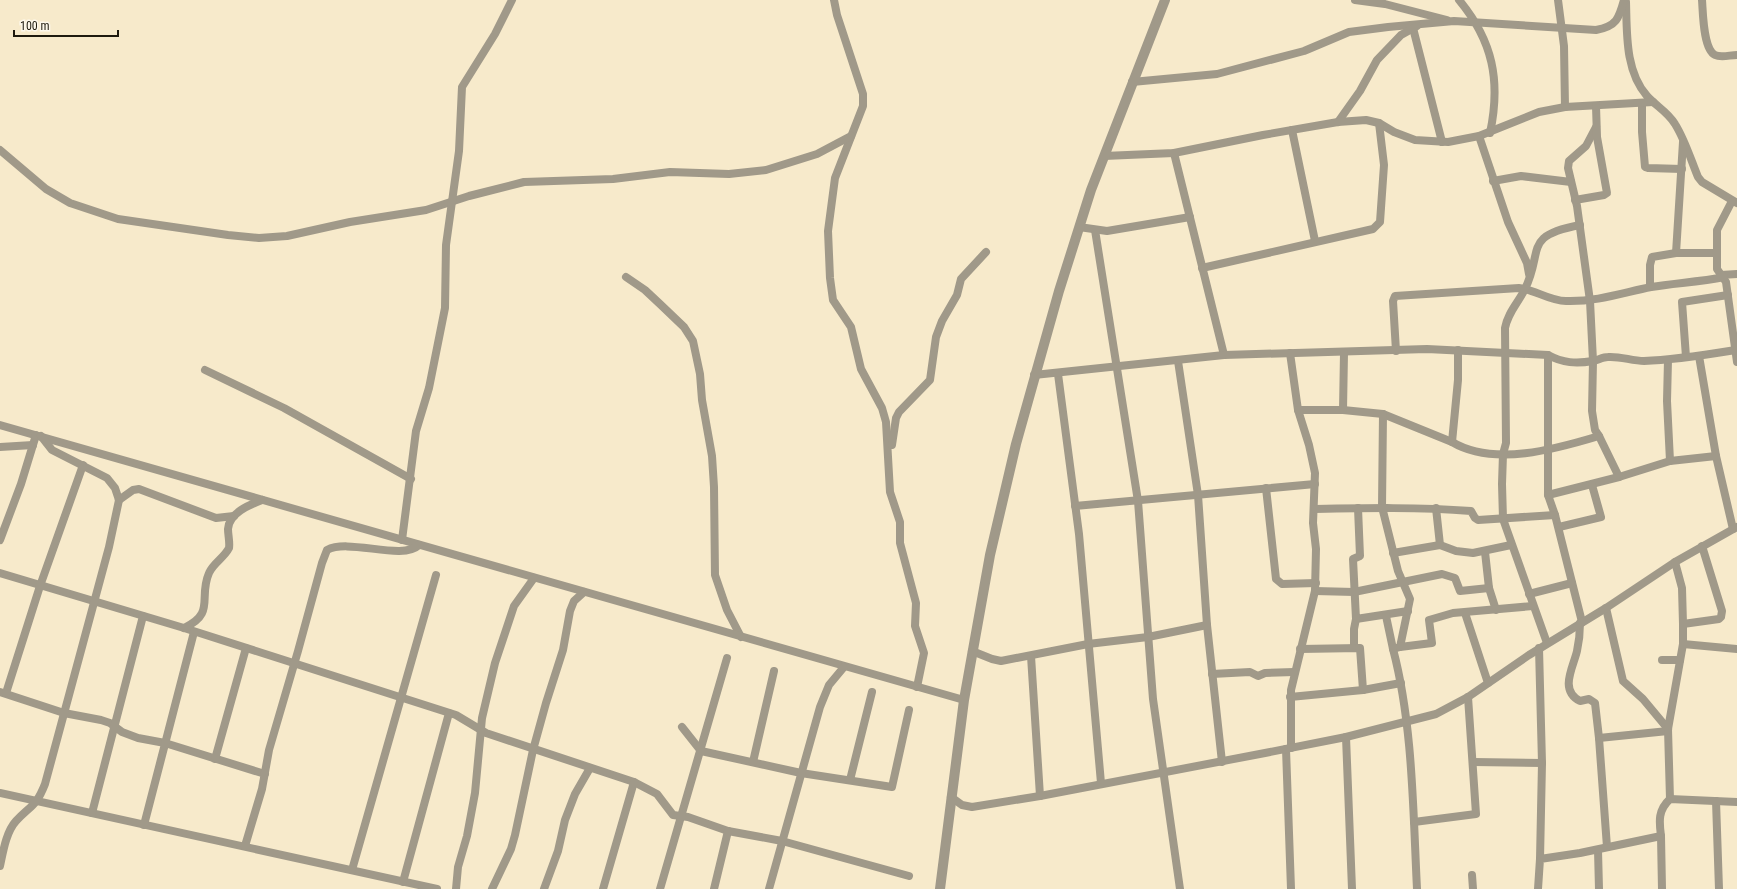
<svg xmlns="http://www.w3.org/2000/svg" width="1737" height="889" font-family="'Roboto Condensed',sans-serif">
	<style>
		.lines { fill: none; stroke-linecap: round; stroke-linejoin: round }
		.minor { stroke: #a09989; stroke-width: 8 }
		.tertiary { stroke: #a09989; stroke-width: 10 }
	</style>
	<rect width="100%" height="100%" fill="#f7eacb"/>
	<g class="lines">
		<g class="minor">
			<polyline points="834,0 837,15 863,94 863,106 835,178 828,231 830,278 833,300 851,327 861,369 882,408 886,422 890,492 900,522 900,543 916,603 915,626 924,653 917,687"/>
			<polyline points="1355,0 1385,4 1447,20"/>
			<path d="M1459 0C1493 41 1501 81 1490 133"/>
			<polyline points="1558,0 1564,46 1565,107"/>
			<path d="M1702 0C1703 12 1703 49 1715 55 1721 58 1730 55 1737 55"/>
			<path d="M1626 2C1627 33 1625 71 1647 96 1656 106 1668 112 1675 124 1685 140 1691 160 1698 177L1702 182 1737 203"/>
			<polyline points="1413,28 1442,142"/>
			<path d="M1132 82 1217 74 1304 51 1349 32 1388 27 1454 21 1596 30C1617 26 1619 18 1624 0"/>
			<polyline points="1642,103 1642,132 1645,167 1648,168 1682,169"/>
			<polyline points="1338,122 1360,91 1377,60 1401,35 1417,26"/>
			<polyline points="1596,127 1586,146 1569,161 1568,168 1577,206 1590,301 1593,361 1592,411 1595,430 1599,436"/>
			<polyline points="1292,130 1315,241"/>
			<polyline points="1479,136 1508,222 1527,263 1529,274"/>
			<polyline points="0,150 46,189 70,203 118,219 228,235 259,238 287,236 350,222 426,210 469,196 524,182 613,179 670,172 729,174 766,170 817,154 851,136"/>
			<polyline points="1174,153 1224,355"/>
			<polyline points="1104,156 1174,153 1263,135 1338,122 1366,120 1379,123 1394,132 1415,140 1448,142 1479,136 1539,112 1565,107 1653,102"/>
			<polyline points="1493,181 1521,176 1571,182"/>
			<polyline points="1575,200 1604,195 1607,193 1597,137 1596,106"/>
			<polyline points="1732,201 1717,230 1717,269 1726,282 1737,362"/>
			<polyline points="1079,227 1107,231 1190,217"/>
			<polyline points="1095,230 1138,501 1153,699 1180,889"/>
			<polyline points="1676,253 1683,142"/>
			<polyline points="1202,268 1373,229 1380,222 1384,165 1379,123"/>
			<polyline points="1721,275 1737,274"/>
			<polyline points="626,277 645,290 661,305 684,327 693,341 700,374 702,400 712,456 714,487 715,575 727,610 741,637"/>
			<polyline points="1650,287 1650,265 1652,257 1676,253 1717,253"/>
			<path d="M1396 351 1393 301 1395 296 1519 288C1534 289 1549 301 1566 301 1596 302 1622 293 1651 287 1675 283 1700 282 1724 277"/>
			<polyline points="1290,353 1298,410 1309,445 1315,473 1313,523 1316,549 1315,591 1291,690 1291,748"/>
			<polyline points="1548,355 1548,495 1555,515"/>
			<polyline points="1699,356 1716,456 1733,529"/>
			<polyline points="1686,357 1682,302 1728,295"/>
			<polyline points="1668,360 1667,401 1670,461"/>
			<polyline points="1178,361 1198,495 1207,625 1222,762"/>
			<polyline points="205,370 284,408 411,479"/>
			<polyline points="1058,374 1079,534 1101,783"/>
			<path d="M1034 375 1224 355 1427 349 1548 355C1563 363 1576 364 1593 361 1598 360 1603 357 1608 357 1620 356 1632 361 1644 361 1675 360 1705 355 1736 350"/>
			<path d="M1298 410H1343L1383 414 1452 442C1494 467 1556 449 1599 436L1619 477 1670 461 1716 456"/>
			<polyline points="1343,410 1344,353"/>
			<path d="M1383 414 1382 507 1398 571 1410 599 1400 647 1393 649C1413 725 1413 811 1417 889"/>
			<polyline points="0,425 964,700"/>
			<polyline points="1452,442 1458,380 1458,350"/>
			<polyline points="892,445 896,418 899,412 930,380 936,337 942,321 957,295 961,279 986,252"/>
			<polyline points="0,447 33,445"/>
			<polyline points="1266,488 1276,579 1282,584 1316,583"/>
			<polyline points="1548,495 1619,477"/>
			<polyline points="119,500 133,490 139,489 216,518 234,516"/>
			<polyline points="1075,506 1315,484"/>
			<polyline points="1358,508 1360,556 1353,559 1356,619 1408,611"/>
			<polyline points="1436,508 1440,545"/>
			<path d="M1315 509C1367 508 1419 507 1471 511L1475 518 1478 520 1555 515 1582 622"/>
			<polyline points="1559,527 1601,517 1592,485"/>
			<polyline points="0,540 21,484 36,435"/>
			<polyline points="402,540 416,431 429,388 445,308 446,245 459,151 462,87 495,34 512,0"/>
			<polyline points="1485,552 1489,588 1496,610"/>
			<polyline points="1393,553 1440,545 1456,551 1473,553 1511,545"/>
			<polyline points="0,573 184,628 456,715 486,733 634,782 657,794 673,815 688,817 728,831 782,841 909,876"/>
			<polyline points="1315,591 1354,592 1442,574 1455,578 1460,591 1489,588"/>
			<polyline points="1529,594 1572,583"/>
			<polyline points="1606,608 1623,681 1643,699 1668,729"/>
			<polyline points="1465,613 1488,683"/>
			<polyline points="1386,616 1393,649"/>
			<path d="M1580 623C1580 632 1579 642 1577 651 1573 668 1559 690 1580 701L1589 699 1595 703 1599 738 1607 847"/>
			<polyline points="1683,624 1719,619 1721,617 1722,611 1702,546"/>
			<path d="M184 628C216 613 198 598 209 573 213 563 224 558 229 548 230 542 228 535 228 529 229 513 249 505 262 500"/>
			<path d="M1547 643 1503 519 1502 484 1503 454 1506 443 1505 328C1508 312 1518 303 1525 289 1544 250 1522 236 1580 225"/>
			<polyline points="1683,644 1737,649"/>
			<polyline points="1354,647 1354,629 1356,619"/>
			<polyline points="1400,647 1432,643 1429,620 1453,613 1533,606"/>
			<polyline points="1539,648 1542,763 1540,859"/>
			<polyline points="1300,649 1360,648 1363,690"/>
			<polyline points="972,651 992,659 1001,661 1088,644 1148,637 1207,625"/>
			<polyline points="1031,656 1040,796"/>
			<polyline points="1662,660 1680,660"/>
			<polyline points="1212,674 1250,672 1258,676 1265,673 1294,672"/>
			<polyline points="0,692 64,713 101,720 110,723 122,732 138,738 165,743 265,774"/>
			<polyline points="6,693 40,586 83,465"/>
			<polyline points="1290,697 1363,690 1401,683"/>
			<polyline points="682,727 701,751 801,773 892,787 909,710"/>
			<polyline points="1346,737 1352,889"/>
			<polyline points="1599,738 1668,731"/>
			<polyline points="1286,749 1291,889"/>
			<polyline points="215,759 246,648"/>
			<polyline points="753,762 774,671"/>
			<polyline points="1474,762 1542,763"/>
			<polyline points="850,780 872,692"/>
			<polyline points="0,793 437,889"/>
			<polyline points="951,797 962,805 972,807 1040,796 1265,753 1346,737 1436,714 1468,697 1529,655 1606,608 1675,562 1737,527"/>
			<polyline points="1670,799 1668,729 1683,644 1683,624 1682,588 1675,562"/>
			<polyline points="1716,801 1719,889"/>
			<polyline points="92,813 143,616"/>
			<polyline points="1414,822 1476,814 1468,697"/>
			<polyline points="144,825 194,632"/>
			<polyline points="1661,836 1662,889"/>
			<path d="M245 846 262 789 269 750 298 651 322 563 327 550C349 538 402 561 419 545"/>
			<polyline points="1598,850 1599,889"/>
			<path d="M0 866C3 852 6 832 16 821 31 805 36 807 45 784L109 547 119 500 115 488 107 478 52 450 41 436"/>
			<polyline points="352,870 436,575"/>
			<polyline points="1472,875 1473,889"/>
			<polyline points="403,882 449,713"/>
			<polyline points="456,889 458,867 467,836 475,793 482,718 495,663 514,606 534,578"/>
			<polyline points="492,889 511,849 515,835 533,750 546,703 563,650 570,611 574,601 584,592"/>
			<polyline points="544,889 558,851 565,820 575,794 590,768"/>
			<polyline points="603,889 634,782"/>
			<polyline points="660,889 727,658"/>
			<polyline points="714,889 728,831"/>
			<polyline points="769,889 820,707 829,685 844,667"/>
			<path d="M1538 889 1540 859 1580 853 1661 836C1659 821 1658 810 1670 799L1737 802"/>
		</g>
		<polyline class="tertiary" points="940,889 964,700 990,555 1016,444 1059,291 1091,190 1165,0"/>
	</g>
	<path d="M14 30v6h104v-6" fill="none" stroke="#1e1a0e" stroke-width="2"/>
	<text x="20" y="30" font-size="12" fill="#1e1a0e" stroke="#fdf8ec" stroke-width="3" paint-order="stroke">100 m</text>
</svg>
